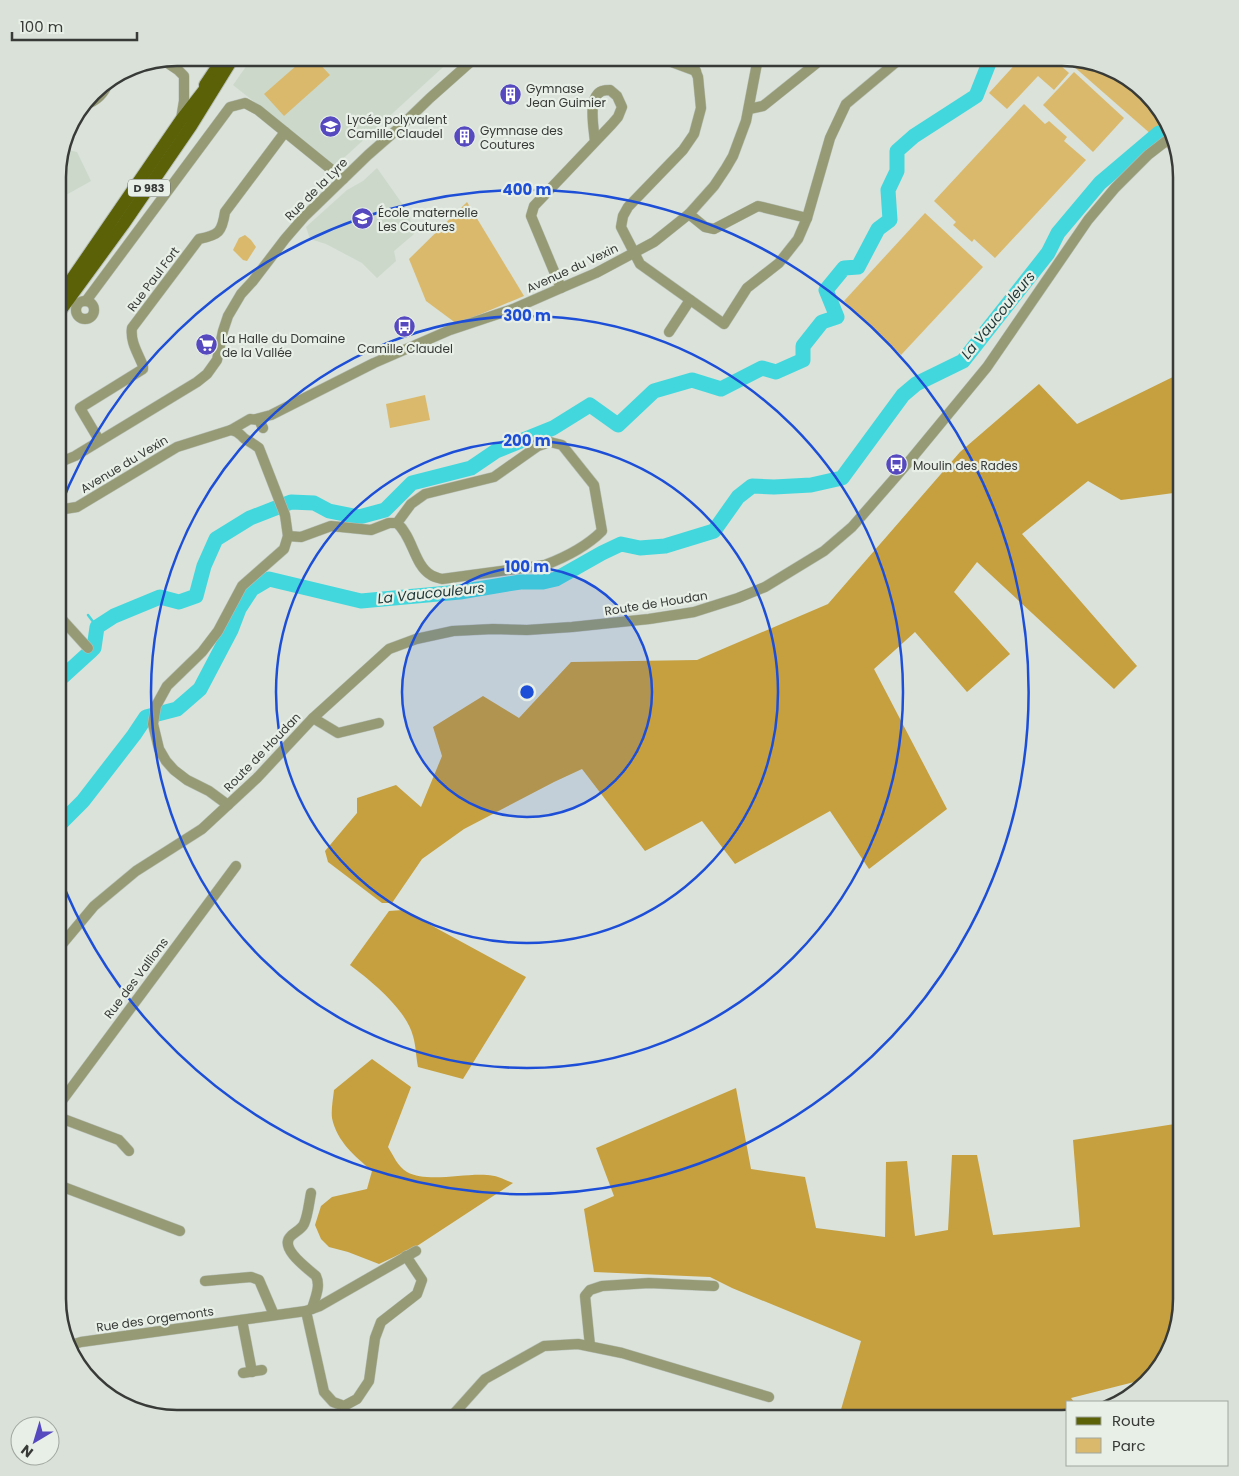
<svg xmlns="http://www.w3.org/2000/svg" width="1239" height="1476" font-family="Poppins,sans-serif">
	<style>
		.built { fill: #ccd9ca }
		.green { fill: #dab96c }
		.forest { fill: #c69f3f }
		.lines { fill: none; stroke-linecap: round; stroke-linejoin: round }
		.stream { stroke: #42d7dd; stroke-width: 2.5 }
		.river { stroke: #42d7dd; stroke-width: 15 }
		.minor-casing { stroke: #b9c0b9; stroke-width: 11 }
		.major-casing { stroke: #b9c0b9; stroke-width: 14 }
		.minor { stroke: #969b75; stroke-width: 10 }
		.major { stroke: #5a6107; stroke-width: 12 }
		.ring { fill: none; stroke: #1d4ed8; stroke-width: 2.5 }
		.labels { text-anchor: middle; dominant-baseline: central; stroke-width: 4.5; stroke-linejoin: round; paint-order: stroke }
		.shield { fill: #e7efe6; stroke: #6c706c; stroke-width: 1 }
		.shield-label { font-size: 11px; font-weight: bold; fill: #373a37 }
		.poi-label { font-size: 12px; fill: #373a37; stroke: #e7efe6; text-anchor: start }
		.street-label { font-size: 12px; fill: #373a37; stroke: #e7efe6 }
		.water-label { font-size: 14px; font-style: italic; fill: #1d3637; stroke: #e7efe6 }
		.rim { fill: none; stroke: #373a37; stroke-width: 2.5 }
		.centre { fill: #1d4ed8; stroke: #e7efe6; stroke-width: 2.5 }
		.ring-label { font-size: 15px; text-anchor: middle; font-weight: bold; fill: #1d4ed8; stroke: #e7efe6; stroke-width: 4.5; stroke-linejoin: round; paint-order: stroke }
	</style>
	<rect width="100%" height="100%" fill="#dae2d9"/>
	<g class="built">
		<polygon points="252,58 453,58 335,166 233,85"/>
		<polygon points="63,149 77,152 91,181 66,195 67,198 58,203 58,169"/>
		<polygon points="377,168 408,212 414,234 394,251 396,261 377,278 362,263 326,244 310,239 306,227 347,190 363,181"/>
	</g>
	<g class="green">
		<polygon points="305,58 314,58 330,75 284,116 264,94"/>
		<polygon points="1021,58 1052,58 1069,73 1054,90 1038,76 1007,109 989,93"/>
		<polygon points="1064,58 1070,58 1122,73 1161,110 1172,146 1168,149"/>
		<polygon points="1074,72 1124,118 1093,152 1043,105"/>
		<polygon points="1024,104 1045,124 1049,121 1067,137 1064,141 1086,160 995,258 974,239 972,242 953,225 956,222 934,201"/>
		<polygon points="467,202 524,296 457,324 426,301 409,259"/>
		<polygon points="925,213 983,267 901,355 844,301"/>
		<polygon points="245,235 251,240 256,247 247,261 243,260 233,250 239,238"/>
		<polygon points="425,395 430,420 390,428 386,404"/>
	</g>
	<g class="forest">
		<polygon points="1181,373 1181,492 1121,500 1088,481 1022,534 1137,666 1114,689 977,562 954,592 1010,654 967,692 915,632 874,669 947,809 869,869 830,811 735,864 702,821 645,851 582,769 554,782 464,829 422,859 392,903 382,903 328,862 325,851 357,813 357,798 396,785 421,807 442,756 433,727 483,696 519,718 571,662 697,660 828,604 960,452 1039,384 1077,424"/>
		<path d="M403 910 526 977 463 1079 418 1067C416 1057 416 1046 413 1036 406 1009 371 981 350 965L389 911Z"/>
		<path d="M372 1059 411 1087 388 1147C393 1155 398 1167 407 1172 427 1183 464 1173 487 1175 496 1175 505 1180 513 1183L417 1246 379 1264 348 1252 329 1247 321 1239 315 1225 321 1206 332 1197 367 1189 372 1171C355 1156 337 1142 332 1118 331 1110 333 1099 334 1090Z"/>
		<polygon points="736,1088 751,1169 805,1177 816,1228 885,1237 886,1162 907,1161 915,1236 948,1230 952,1155 977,1155 993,1235 1080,1227 1073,1140 1181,1123 1181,1299 1166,1359 1146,1379 1071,1398 1074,1402 1068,1402 1068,1417 1062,1418 816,1418 817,1414 840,1413 861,1341 732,1288 710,1277 594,1272 584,1209 614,1196 596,1148"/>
	</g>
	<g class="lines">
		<g class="stream">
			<polyline points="1159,133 1166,127"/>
			<polyline points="88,615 97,627"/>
		</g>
		<g class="river">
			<polyline points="58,681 91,651 94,648 97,627 114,616 160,597 179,602 196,596 204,566 216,539 250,518 291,502 314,503 329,511 359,517 385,510 412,483 471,468 496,451 553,428 590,405 618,425 654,391 692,380 721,389 762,368 776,372 803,360 803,346 822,322 837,317 826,290 844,268 858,267 878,229 890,220 888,190 897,171 897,151 914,136 976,96 991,58"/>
			<polyline points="58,826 83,801 134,735 146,717 177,709 200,689 231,630 239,609 252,589 269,579 361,601 460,592 520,582 543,582 556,579 602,553 621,544 640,548 665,546 714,531 738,497 752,486 774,487 811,485 842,478 903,395 916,384 963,361 1048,253 1058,233 1100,183 1159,133"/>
		</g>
		<defs>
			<g id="minor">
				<polyline points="661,58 696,71"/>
				<polyline points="690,58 698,77 701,108 694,134 683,150 628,207 623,216 621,227 640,264 724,324 747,288 779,263 798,239 807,218 830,138 846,104 901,58"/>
				<polyline points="163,60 178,70 184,76 184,101 181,119"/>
				<path d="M84 105C98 101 105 93 109 80"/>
				<polyline points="749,109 763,106 823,58"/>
				<polyline points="689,214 705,227 714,229 758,206 807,218"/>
				<path d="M561 288 531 216 534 206 612 124 618 117 622 107 617 96 610 90C607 90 605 90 602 91 587 97 594 129 595 142"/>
				<circle cx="85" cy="310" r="9"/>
				<polyline points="86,301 230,107 245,103 258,110 343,179"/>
				<polyline points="669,332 690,300"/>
				<polyline points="256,419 271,415 374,363 450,330 513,309 561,288 596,273 654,242 689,214 714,186 726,168 733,156 746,121 758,58"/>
				<path d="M99 440 80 408 143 369V366C138 353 130 342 132 328L199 239C219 235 222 232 225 212L285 132"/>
				<polyline points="58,463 75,456 197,382 207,374 217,360 223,331 228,316 241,294 253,281 285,239 304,217 368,155 400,127 430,98 475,58"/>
				<polyline points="58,510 77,507 177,447 231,430 250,419 259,420 263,428"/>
				<path d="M288 536 301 537 331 526 371 530 389 523H397C413 537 414 565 431 575 434 577 438 578 442 579L545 565C566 557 587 546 602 531L594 485 562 445 550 442 538 446 494 477 425 494 411 504 397 523"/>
				<polyline points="58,615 88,648"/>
				<polyline points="313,718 338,733 379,723"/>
				<path d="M228 805 209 791 187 780 174 770 166 761 159 749 153 724 156 706 167 686 202 652 218 631 242 586 284 549 288 536 285 515 259 448C254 444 250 442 245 439 240 435 239 431 231 430"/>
				<polyline points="58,949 94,906 136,871 202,829 257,778 313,718 389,649 416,639 453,631 493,629 527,630 572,627 649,619 694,612 738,598 765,587 824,551 852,527 907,464 987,367 1088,220 1115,188 1148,155 1170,138"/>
				<polyline points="58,1106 236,866"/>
				<polyline points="58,1117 119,1140 129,1151"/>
				<polyline points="58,1185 180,1231"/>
				<path d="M311 1193C309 1203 308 1215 304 1224 301 1230 294 1232 290 1237 280 1249 307 1268 316 1276 321 1286 315 1298 312 1309"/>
				<polyline points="205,1281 251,1277 259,1280 274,1315"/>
				<polyline points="306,1311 324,1392 333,1402 344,1406 357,1399 369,1381 375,1338 381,1322 417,1294 422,1280 406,1256"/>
				<polyline points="242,1320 252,1372"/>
				<polyline points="71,1345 81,1342 306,1311 320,1306 416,1251"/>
				<polyline points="590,1346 585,1296 590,1290 602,1286 649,1283 714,1286"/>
				<polyline points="243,1373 262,1370"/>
				<polyline points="450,1418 485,1379 544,1346 578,1344 622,1353 769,1397"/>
			</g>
			<g id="major">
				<polyline points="205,85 223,58"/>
				<polyline points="58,299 181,120 212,80"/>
				<polyline points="58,314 123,225 191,126 233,58"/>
			</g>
		</defs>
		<use href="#minor" class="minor-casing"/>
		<use href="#major" class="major-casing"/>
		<use href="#minor" class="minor"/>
		<use href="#major" class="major"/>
	</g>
	<circle cx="527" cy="692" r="125" fill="#1d4ed8" fill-opacity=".12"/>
	<g class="ring">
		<circle cx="527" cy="692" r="125"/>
		<circle cx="527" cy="692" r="251"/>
		<circle cx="527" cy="692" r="376"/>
		<path d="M58 512A502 502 0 1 1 58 872"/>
	</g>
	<defs>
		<symbol id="building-disc" viewBox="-11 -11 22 22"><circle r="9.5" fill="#5649c0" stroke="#e7efe6"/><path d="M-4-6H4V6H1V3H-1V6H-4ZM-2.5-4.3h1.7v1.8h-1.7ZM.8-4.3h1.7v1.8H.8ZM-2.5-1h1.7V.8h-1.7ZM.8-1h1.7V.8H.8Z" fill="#fff"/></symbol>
		<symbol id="school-disc" viewBox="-11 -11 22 22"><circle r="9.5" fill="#5649c0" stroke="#e7efe6"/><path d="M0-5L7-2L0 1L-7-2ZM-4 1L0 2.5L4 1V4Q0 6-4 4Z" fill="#fff"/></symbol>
		<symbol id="bus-disc" viewBox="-11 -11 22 22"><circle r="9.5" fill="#5649c0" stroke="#e7efe6"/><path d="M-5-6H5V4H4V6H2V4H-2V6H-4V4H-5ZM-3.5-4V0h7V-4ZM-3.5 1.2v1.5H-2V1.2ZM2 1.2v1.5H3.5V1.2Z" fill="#fff"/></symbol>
		<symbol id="supermarket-disc" viewBox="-11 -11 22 22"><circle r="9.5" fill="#5649c0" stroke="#e7efe6"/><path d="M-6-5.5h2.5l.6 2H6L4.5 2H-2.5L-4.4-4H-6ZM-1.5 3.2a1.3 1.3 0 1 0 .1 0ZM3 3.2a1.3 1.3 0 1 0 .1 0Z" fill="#fff"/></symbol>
	</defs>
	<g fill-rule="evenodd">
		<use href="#building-disc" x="498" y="82" width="25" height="25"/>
		<use href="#school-disc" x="318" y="114" width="25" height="25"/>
		<use href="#building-disc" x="452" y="124" width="25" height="25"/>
		<use href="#school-disc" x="350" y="206" width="25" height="25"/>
		<use href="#bus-disc" x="392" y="314" width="25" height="25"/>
		<use href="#supermarket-disc" x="194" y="332" width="25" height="25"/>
		<use href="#bus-disc" x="884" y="452" width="25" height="25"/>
	</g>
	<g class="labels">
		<rect class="shield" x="128" y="179.5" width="42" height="17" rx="4"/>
		<g class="shield-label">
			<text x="149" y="188">D 983</text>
		</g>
		<g class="poi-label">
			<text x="526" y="88">Gymnase<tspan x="526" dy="14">Jean Guimier</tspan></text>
			<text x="347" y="119">Lycée polyvalent<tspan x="347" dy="14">Camille Claudel</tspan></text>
			<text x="480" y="130">Gymnase des<tspan x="480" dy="14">Coutures</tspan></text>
			<text x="378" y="212">École maternelle<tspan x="378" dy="14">Les Coutures</tspan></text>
			<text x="222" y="338">La Halle du Domaine<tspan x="222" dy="14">de la Vallée</tspan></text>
			<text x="405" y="348" text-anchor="middle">Camille Claudel</text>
			<text x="913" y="465">Moulin des Rades</text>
		</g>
		<g class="street-label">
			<text transform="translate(316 189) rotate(-45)">Rue de la Lyre</text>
			<text transform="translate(572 268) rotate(-25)">Avenue du Vexin</text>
			<text transform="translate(153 279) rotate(-53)">Rue Paul Fort</text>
			<text transform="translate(124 464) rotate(-31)">Avenue du Vexin</text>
			<text transform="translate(656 603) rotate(-9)">Route de Houdan</text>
			<text transform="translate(262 752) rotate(-46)">Route de Houdan</text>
			<text transform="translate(136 978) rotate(-53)">Rue des Vallions</text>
			<text transform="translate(155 1319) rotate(-8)">Rue des Orgemonts</text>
		</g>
		<g class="water-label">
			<text transform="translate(998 315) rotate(-51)">La Vaucouleurs</text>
			<text transform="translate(431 593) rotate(-6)">La Vaucouleurs</text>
		</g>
	</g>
	<path d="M0 0H1239V1476H0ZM177 66H1062A111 111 0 0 1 1173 177V1299A111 111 0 0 1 1062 1410H177A111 111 0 0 1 66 1299V177A111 111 0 0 1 177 66Z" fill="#d9e1d8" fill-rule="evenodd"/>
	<path class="rim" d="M177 66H1062A111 111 0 0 1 1173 177V1299A111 111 0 0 1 1062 1410H177A111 111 0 0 1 66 1299V177A111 111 0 0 1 177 66Z"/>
	<circle cx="527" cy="692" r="8" class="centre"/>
	<g class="ring-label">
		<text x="527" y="195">400 m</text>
		<text x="527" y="321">300 m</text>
		<text x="527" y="446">200 m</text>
		<text x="527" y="572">100 m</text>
	</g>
	<rect x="1066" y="1401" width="162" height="65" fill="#e7efe6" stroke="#a1a7a0"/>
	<rect x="1076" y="1417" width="25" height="8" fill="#5a6107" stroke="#a1a7a0"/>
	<text x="1112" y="1426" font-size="15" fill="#373a37">Route</text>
	<rect x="1076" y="1438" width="25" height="15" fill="#dab96c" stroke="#a1a7a0"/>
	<text x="1112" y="1451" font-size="15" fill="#373a37">Parc</text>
	<g transform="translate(35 1441) rotate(218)"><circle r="24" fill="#e7efe6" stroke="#a1a7a0"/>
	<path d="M0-4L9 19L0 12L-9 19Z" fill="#5649c0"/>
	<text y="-8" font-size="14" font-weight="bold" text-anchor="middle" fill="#373a37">N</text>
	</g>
	<path d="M12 32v8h125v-8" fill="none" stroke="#373a37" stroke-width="2.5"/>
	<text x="20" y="32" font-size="15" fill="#373a37" stroke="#e7efe6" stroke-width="4" paint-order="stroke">100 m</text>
</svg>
